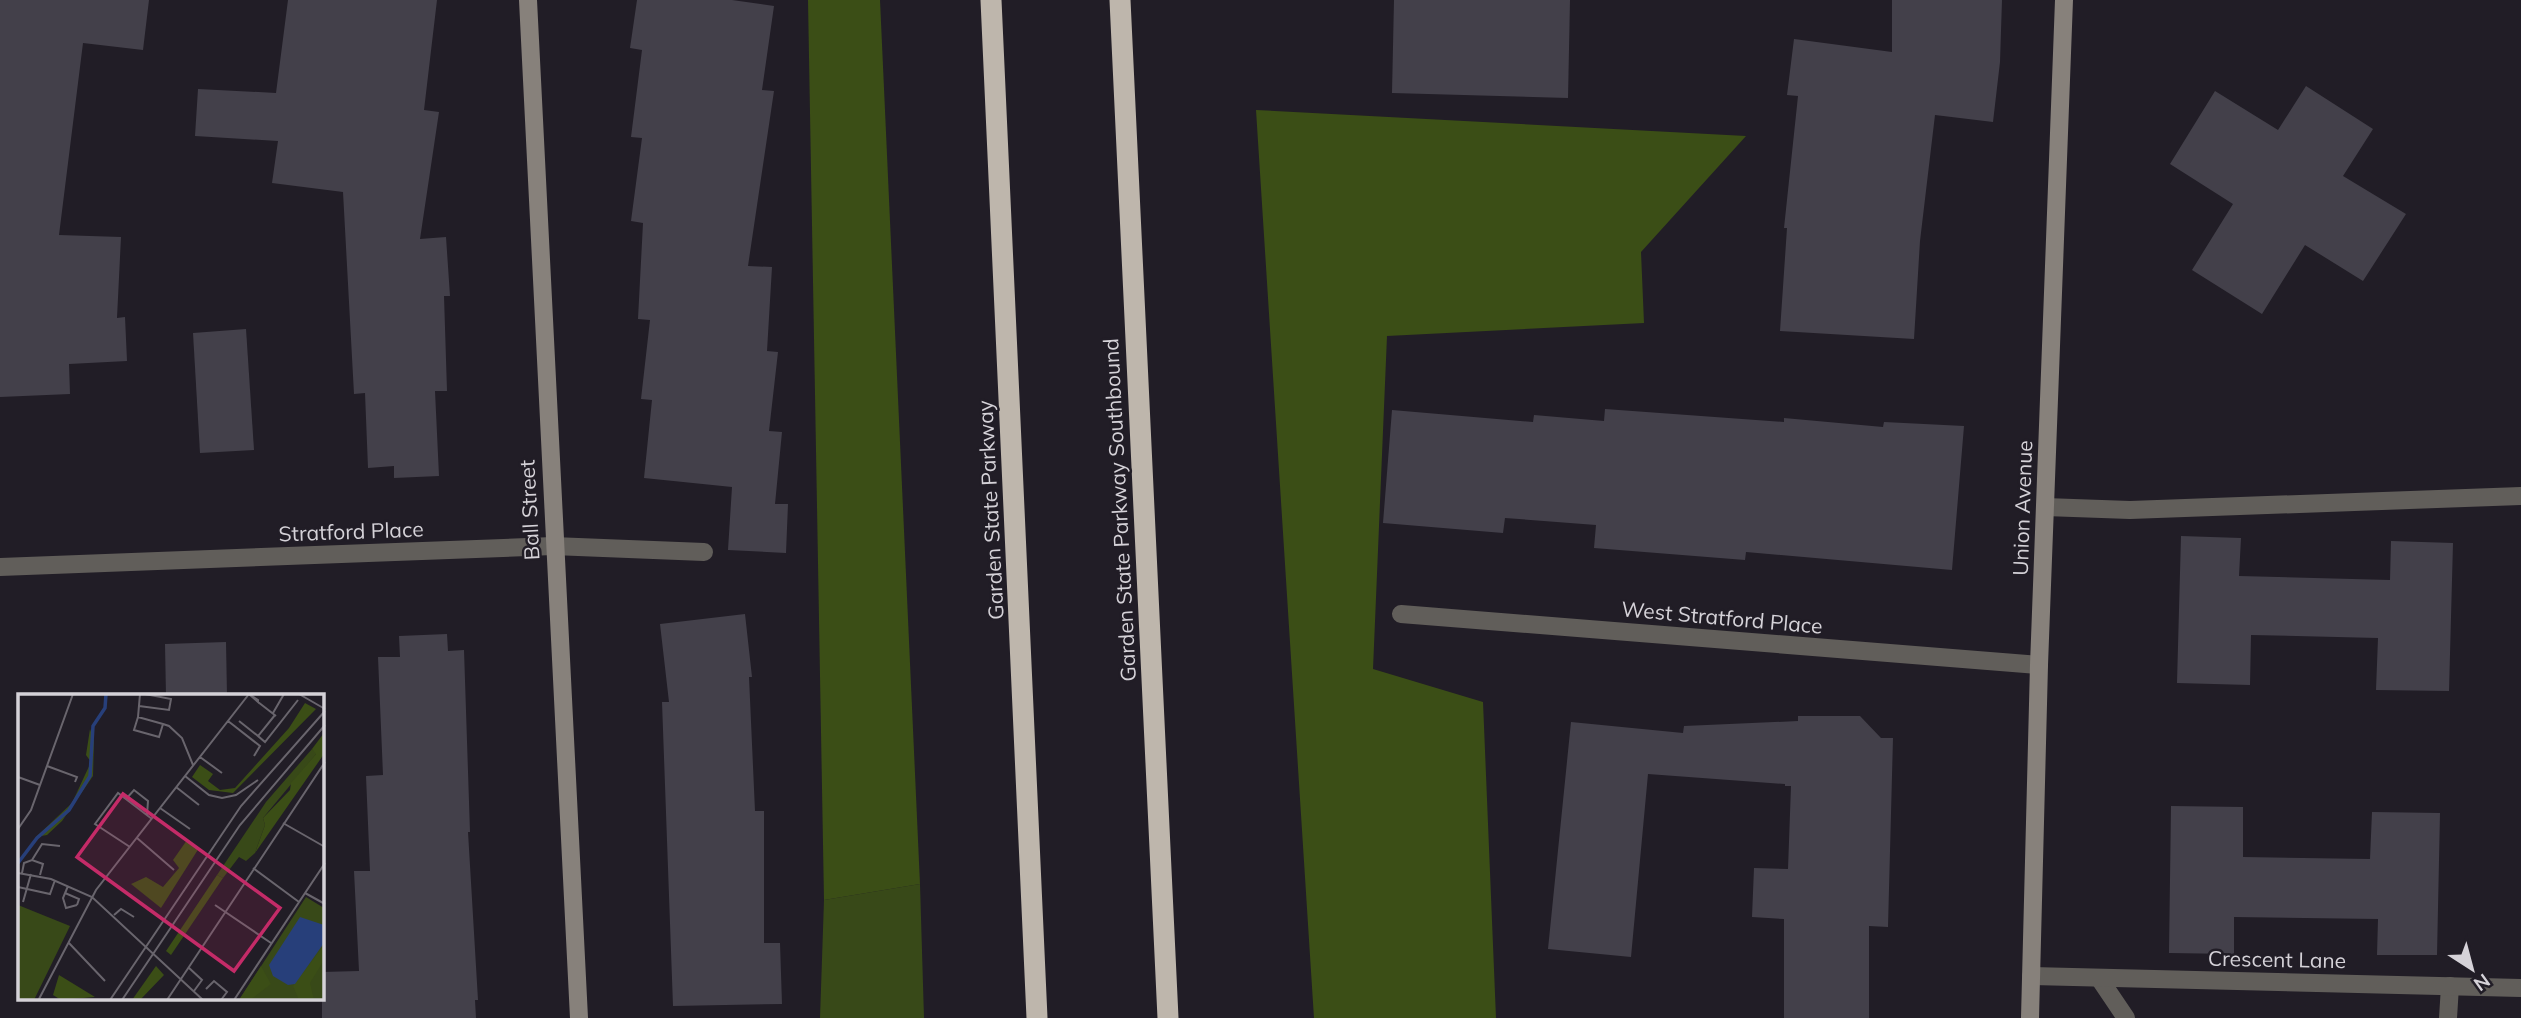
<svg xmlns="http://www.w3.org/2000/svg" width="2521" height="1018" font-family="Mulish,sans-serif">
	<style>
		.green { fill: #384918 }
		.forest { fill: #3b4e16 }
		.building { fill: #43404a }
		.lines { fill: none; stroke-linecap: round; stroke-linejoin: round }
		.lane { stroke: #615e5a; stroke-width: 18 }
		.street { stroke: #615e5a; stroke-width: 18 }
		.secondary { stroke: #87817b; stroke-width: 18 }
		.highway { stroke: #beb6ac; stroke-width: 21 }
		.labels { text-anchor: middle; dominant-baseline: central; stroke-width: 5; stroke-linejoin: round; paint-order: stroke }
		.street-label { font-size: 21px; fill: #d5d2d8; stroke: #211d26 }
		.inset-river { fill: none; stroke: #273f7a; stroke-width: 3.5 }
		.inset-road { fill: none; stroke: #69656d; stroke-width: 2 }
		.view { fill: #c42b68; fill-opacity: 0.15; stroke: #c42b68; stroke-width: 3.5 }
		.inset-edge { fill: none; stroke: #d5d2d8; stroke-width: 3.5 }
	</style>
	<rect width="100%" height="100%" fill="#211d26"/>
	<polygon class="green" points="920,884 924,1018 820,1018 824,900"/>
	<g class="forest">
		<polygon points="808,0 880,0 920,884 824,900"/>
		<polygon points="1256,110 1746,136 1641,252 1644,323 1387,336 1373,669 1483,702 1496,1018 1314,1018"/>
	</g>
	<g class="building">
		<polygon points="0,0 149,0 143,50 83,43 59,235 121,237 117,318 125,317 127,361 69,364 70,394 0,397"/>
		<polygon points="288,0 437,0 424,110 439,112 420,239 446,237 450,296 444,296 447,391 435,391 439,476 394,478 394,466 368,468 365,393 354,394 343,192 272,183 278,141 195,136 198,89 276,93"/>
		<polygon points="637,0 732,0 774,6 762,90 774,91 748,266 772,267 767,351 778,352 769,431 782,432 775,504 788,504 786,553 728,550 732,487 644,478 652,400 641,399 650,320 638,319 643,223 631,221 642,138 631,137 642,50 630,48"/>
		<polygon points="1394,0 1570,0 1568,98 1392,93"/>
		<polygon points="1892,0 2002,0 2000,62 1993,122 1935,115 1920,241 1914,339 1780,331 1787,228 1784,228 1798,96 1787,95 1794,39 1892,52"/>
		<polygon points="2306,86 2373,129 2343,176 2406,214 2363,281 2305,245 2262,314 2192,270 2233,204 2170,164 2215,91 2278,130"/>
		<polygon points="246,329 254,450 200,453 193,333"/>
		<polygon points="1605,409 1784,422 1784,418 1883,427 1884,422 1964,426 1952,570 1746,552 1745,560 1594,548 1596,525 1505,518 1503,533 1383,523 1392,410 1533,422 1534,415 1604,421"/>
		<polygon points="2181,536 2241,538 2239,576 2390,580 2391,541 2453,543 2449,691 2376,690 2378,638 2251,635 2250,685 2177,683"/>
		<polygon points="745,614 752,677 749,677 755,811 764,811 764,943 780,943 782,1004 673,1006 662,702 669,702 660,624"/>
		<polygon points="447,634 448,651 464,650 470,832 468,832 478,1000 475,1000 476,1018 322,1018 322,972 359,971 354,871 370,871 366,776 383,775 378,657 400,657 399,636"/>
		<polygon points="226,642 227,696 166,696 165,644"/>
		<polygon points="1798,716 1860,716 1881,738 1893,738 1888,927 1869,926 1869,1018 1784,1018 1784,919 1752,917 1754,868 1788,869 1791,786 1785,786 1785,784 1648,774 1631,957 1548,949 1571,722 1683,733 1684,726 1798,721"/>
		<polygon points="2171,806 2243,807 2243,857 2370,859 2372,812 2440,813 2437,955 2377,955 2378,919 2234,917 2234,954 2169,953"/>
	</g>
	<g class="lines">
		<g class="lane">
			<polyline points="2099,978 2126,1018"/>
			<polyline points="2448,1018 2450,986"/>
		</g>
		<g class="street">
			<polyline points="2045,507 2130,510 2521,496"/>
			<polyline points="0,567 553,546 704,552"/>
			<polyline points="1401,614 2039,665"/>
			<polyline points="2031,976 2521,988"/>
		</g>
		<g class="secondary">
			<polyline points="528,0 579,1018"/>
			<polyline points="2030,1018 2039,665 2064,0"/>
		</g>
		<g class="highway">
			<polyline points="991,0 1037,1018"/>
			<polyline points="1120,0 1168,1018"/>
		</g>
	</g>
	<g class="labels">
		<g class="street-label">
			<text transform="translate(2022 508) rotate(-88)">Union Avenue</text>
			<text transform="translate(529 510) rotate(-93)">Ball Street</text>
			<text transform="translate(990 510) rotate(-93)">Garden State Parkway</text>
			<text transform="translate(1119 510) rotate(-93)">Garden State Parkway Southbound</text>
			<text transform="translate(351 531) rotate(-2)">Stratford Place</text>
			<text transform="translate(1722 617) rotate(5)">West Stratford Place</text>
			<text transform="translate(2277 959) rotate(1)">Crescent Lane</text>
		</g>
	</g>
	<g transform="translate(18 694)">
		<rect width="306" height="306" fill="#211d26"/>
		<path d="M294 55 299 59 245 124 247 131 237 159 228 167 221 163 205 184 199 181 248 108ZM288 203 306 214V306H221ZM0 211 52 232 16 306H0Z" fill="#384918"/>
		<path d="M287 9 298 15 215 99 191 96 174 83 182 71 195 80 190 87 202 96 217 94 271 34ZM72 35 76 47 75 82 44 127 29 141 18 143 54 109 73 68 68 61ZM306 39V60L237 159 247 131 245 124 272 96 273 89 298 60 294 55ZM169 146 181 154 143 214 113 190 128 183 145 193 161 174 155 166ZM199 181 205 184 153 261 148 257ZM306 251V266L292 289 296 306H281L275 292ZM138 272 146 281 122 306H114ZM243 272 253 290 232 306H221ZM41 281 77 303 43 306 35 301Z" fill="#3b4e16"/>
		<path d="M282 223 306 231V249L277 290 270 291 255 282 251 271Z" fill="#273f7a"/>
		<path class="inset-river" d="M0 169 19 144 51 116 72 82 75 32 87 14 88 0"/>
		<path class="inset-road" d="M231 0 240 6V8L232 1M281 0 307 15M240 8 258 22M121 12 151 16 153 5 127 0M255 19 266 0M257 21 240 42 247 48 280 6M120 23 122 0M210 27 242 52 236 62M221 27 240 42M145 30 141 43 116 36 120 23 145 30 151 32 164 44 175 71M182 63 204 79M29 72 59 83 57 88M167 82 191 101 204 104 218 101 240 86M0 83 22 91M158 93 181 111M108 105 116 96 130 107 129 121M142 114 172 135M265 129 307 153M0 135 13 116 55 0M119 144 156 176M112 153 77 130 100 99 134 125M14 166 24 150 42 152M235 174 281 208M0 179 33 185 74 203 185 306M4 179 6 169 14 166 25 170 22 181M50 192 45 204 48 214 59 211M0 193 32 200 37 186M47 199 61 205 59 211M287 199 307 210M5 208 13 180M197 211 253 249M96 221 103 215 116 223M50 248 87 287M170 273 184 286 176 297M188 295 196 287 209 298 203 306M21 305 78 196 231 0M92 306 223 112 307 17M104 306 222 131 307 31M149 306 307 68M216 306 307 169"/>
		<path class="view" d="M105 100 262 214 216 277 59 163Z"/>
		<rect width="306" height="306" class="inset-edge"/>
	</g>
	<g transform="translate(2472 969) rotate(144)" stroke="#211d26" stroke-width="5" paint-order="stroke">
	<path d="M0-5L12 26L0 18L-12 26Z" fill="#d5d2d8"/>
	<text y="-10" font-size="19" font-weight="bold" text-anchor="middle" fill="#d5d2d8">N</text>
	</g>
</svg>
